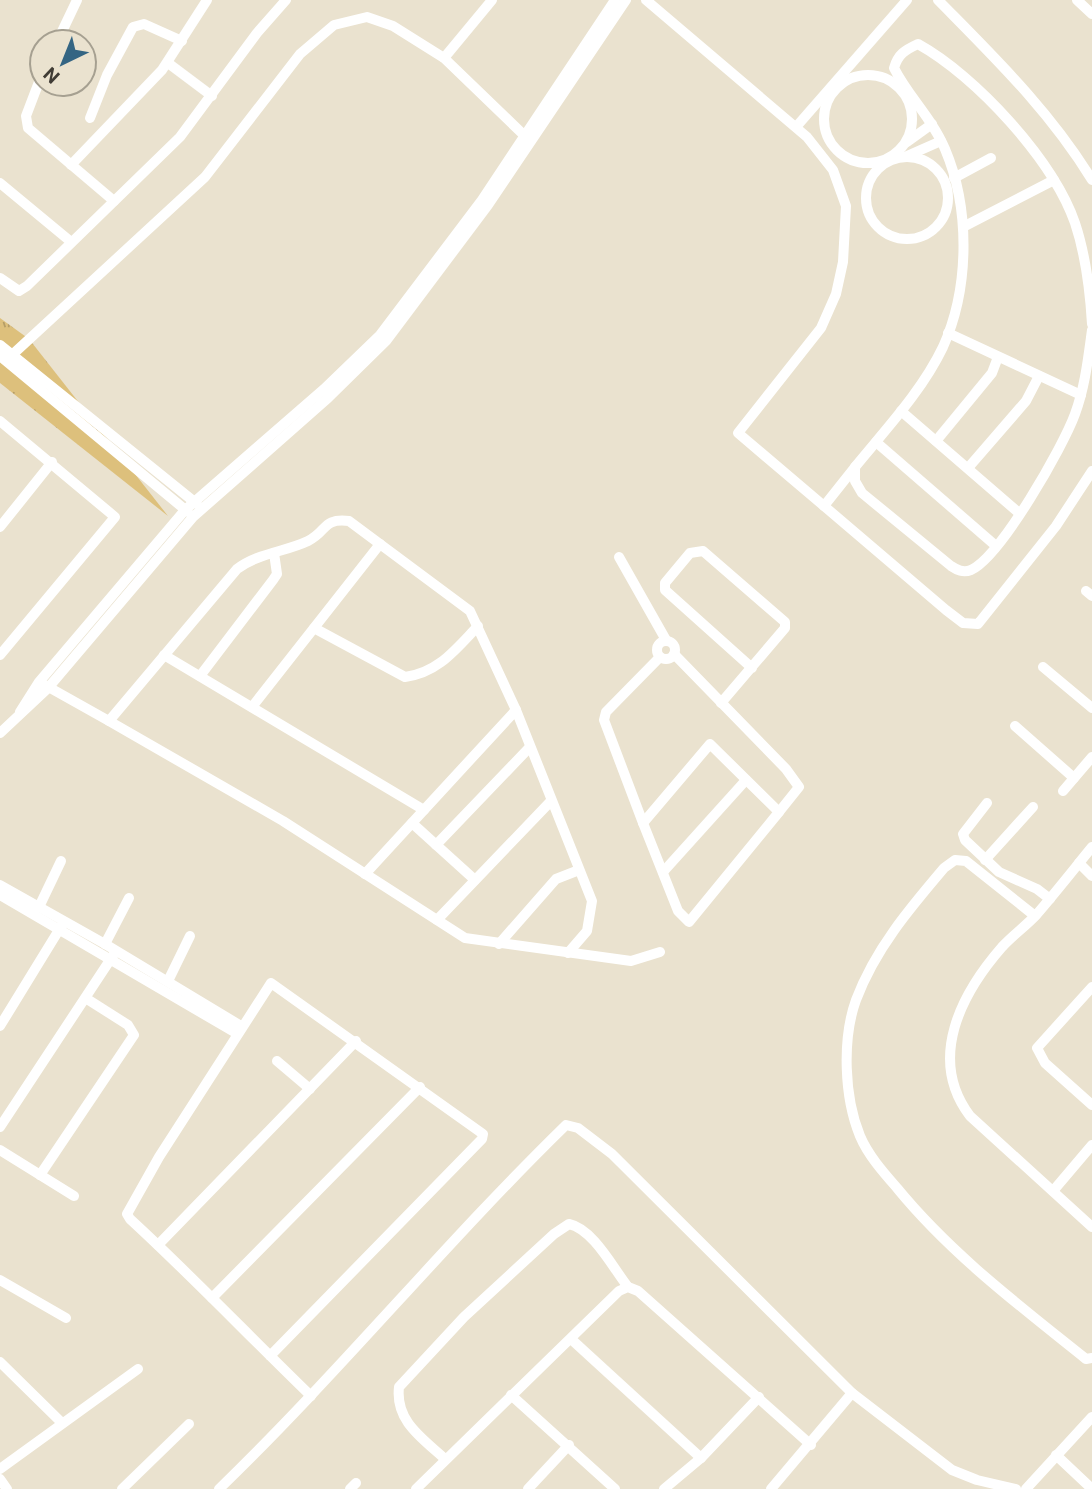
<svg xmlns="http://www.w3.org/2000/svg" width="1092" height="1489" font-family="Roboto,sans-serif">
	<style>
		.grass { fill: url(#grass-tufts) }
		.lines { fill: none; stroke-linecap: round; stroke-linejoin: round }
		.minor { stroke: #fff; stroke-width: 10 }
	</style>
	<defs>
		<pattern id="grass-tufts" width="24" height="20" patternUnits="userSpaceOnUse" patternTransform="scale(1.75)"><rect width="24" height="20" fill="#ddc07c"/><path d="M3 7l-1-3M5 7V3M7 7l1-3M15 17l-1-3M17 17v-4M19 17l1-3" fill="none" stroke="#b59d66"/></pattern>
	</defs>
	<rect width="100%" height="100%" fill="#eae2cf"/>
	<polygon class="grass" points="0,318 29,339 168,516 0,383"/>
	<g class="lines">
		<g class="minor">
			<polyline points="646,0 807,137 833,170 846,206 843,262 836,294 821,328 738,433 824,506 855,467"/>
			<path d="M938 0C994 57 1050 111 1092 180"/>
			<polyline points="1077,0 1092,14"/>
			<polyline points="57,42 77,0"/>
			<polyline points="444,58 492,0"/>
			<polyline points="168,63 212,96"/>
			<polyline points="42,74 26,116 28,128 114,201"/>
			<circle cx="868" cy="119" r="44"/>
			<polyline points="90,118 107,75 133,27 144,24 182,41"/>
			<polyline points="796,127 907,0"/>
			<polyline points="907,142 932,124"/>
			<polyline points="907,156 941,141"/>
			<circle cx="907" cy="198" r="41"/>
			<polyline points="71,165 162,70 207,0"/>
			<polyline points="954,178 991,158"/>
			<polyline points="0,183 70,241"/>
			<polyline points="963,227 1054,180"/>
			<polyline points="0,278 19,291 27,286 180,137 257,33 286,0"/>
			<path d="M1092 324C1090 290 1086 256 1075 223 1053 160 976 76 918 44 905 50 898 54 894 68 908 96 932 118 945 149 970 208 970 287 943 347 922 391 886 429 855 467V481L862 493 951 566C957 570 963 573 971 570 1001 556 1063 447 1075 414 1085 387 1088 359 1092 330"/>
			<polyline points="948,333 1081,395"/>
			<polyline points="0,345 197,504"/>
			<polyline points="12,355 205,177 300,54 334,25 367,17 393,26 444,58 528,139"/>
			<polyline points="0,356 188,512"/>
			<polyline points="901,411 1019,513"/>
			<polyline points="0,421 115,517 0,655"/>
			<polyline points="936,441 992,373 998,357"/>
			<polyline points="876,442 996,546"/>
			<polyline points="968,468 1026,401 1039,376"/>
			<polyline points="824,506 946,610 963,623 978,624 1056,526 1092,471"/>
			<polyline points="0,527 52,462"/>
			<polyline points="619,557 666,640"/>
			<polyline points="1086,591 1092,596"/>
			<path d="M314 628 405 677C438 673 456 649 478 626"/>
			<circle cx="666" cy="650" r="9"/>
			<polyline points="674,654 786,769 799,787 779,812"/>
			<polyline points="164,655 424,810"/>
			<polyline points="1043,667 1092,708"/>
			<polyline points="200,676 273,580 277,574 274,553"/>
			<polyline points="43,684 109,721"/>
			<polyline points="721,703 785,628 785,622 703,551 690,553 665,583 665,590 752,668"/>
			<polyline points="252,707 380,544"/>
			<path d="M516 710 470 611 349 521C322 518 328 531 308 541 285 552 258 553 237 569L109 721 283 821 465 938 631 961 660 952"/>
			<polyline points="20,712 39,682 185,510 324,389 380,335 482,200 615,0"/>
			<polyline points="1015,726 1074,778"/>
			<polyline points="0,733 48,688 193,517 328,398 386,341 488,205 626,0"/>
			<polygon points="710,744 779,812 689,922 678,911 643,823"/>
			<polyline points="1063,791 1092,757"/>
			<polyline points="987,803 963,834 965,840 999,872 1037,889 1050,899"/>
			<polyline points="412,823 475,880"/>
			<polyline points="643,823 604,720 606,712 660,657"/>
			<polyline points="436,845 529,748"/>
			<path d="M1092 847C1074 869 1056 892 1037 914 1026 926 1013 935 1002 947 961 994 927 1059 970 1116L1092 1227"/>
			<polyline points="985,860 1033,807"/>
			<polyline points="1079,863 1092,876"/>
			<polyline points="663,872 746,780"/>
			<polyline points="365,874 516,710 592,901 587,931 568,953"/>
			<polyline points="0,885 105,944 241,1026"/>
			<polyline points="0,895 236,1033"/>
			<polyline points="39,907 61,861"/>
			<path d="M1035 916 966 861 955 860 944 868C910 908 875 949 856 1000 842 1039 844 1097 860 1136 868 1155 883 1172 897 1188 951 1254 1020 1306 1086 1359L1092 1358"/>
			<polyline points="437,920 551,801"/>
			<polyline points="105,944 129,898"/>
			<polyline points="499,944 556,879 579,870"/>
			<polyline points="168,981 190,936"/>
			<polyline points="1092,987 1037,1048 1045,1063 1092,1105"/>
			<polyline points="0,1026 62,925"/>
			<polyline points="277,1061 310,1089"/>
			<polyline points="0,1127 114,954"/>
			<polyline points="0,1150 74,1196"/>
			<polyline points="40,1175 134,1035 128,1025 87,999"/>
			<polyline points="1053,1191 1092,1145"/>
			<polyline points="158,1245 356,1041"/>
			<polyline points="0,1280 66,1318"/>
			<polyline points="212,1298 420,1087"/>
			<polyline points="571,1339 701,1458"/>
			<path d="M270 1356 482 1139 483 1134 271 983 159 1157 127 1214 130 1219C192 1276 250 1337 311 1396"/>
			<polyline points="0,1362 61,1422"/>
			<polyline points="511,1395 615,1489"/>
			<polyline points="1056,1455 1092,1489"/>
			<path d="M445 1459C422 1438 395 1421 399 1387L464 1317 554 1234 569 1224C593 1229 613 1268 628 1287"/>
			<polyline points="0,1469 138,1369"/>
			<polyline points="0,1479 7,1489"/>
			<polyline points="122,1489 189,1424"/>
			<path d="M219 1489C340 1372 446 1242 566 1125L578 1128 612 1154 852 1393 952 1470 977 1480 1016 1489"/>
			<polyline points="350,1489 356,1483"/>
			<polyline points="416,1489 619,1291 628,1287 638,1291 811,1445"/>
			<polyline points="528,1489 569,1445"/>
			<polyline points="664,1489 701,1458 759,1397"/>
			<polyline points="771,1489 852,1393"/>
			<polyline points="1026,1489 1092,1417"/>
		</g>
	</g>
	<g transform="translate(63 63) rotate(223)"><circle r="33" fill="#eae2cf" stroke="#a6a091" stroke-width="2"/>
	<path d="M0-5L12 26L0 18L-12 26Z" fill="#346583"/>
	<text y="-10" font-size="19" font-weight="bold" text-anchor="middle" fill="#403c35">N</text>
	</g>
</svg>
